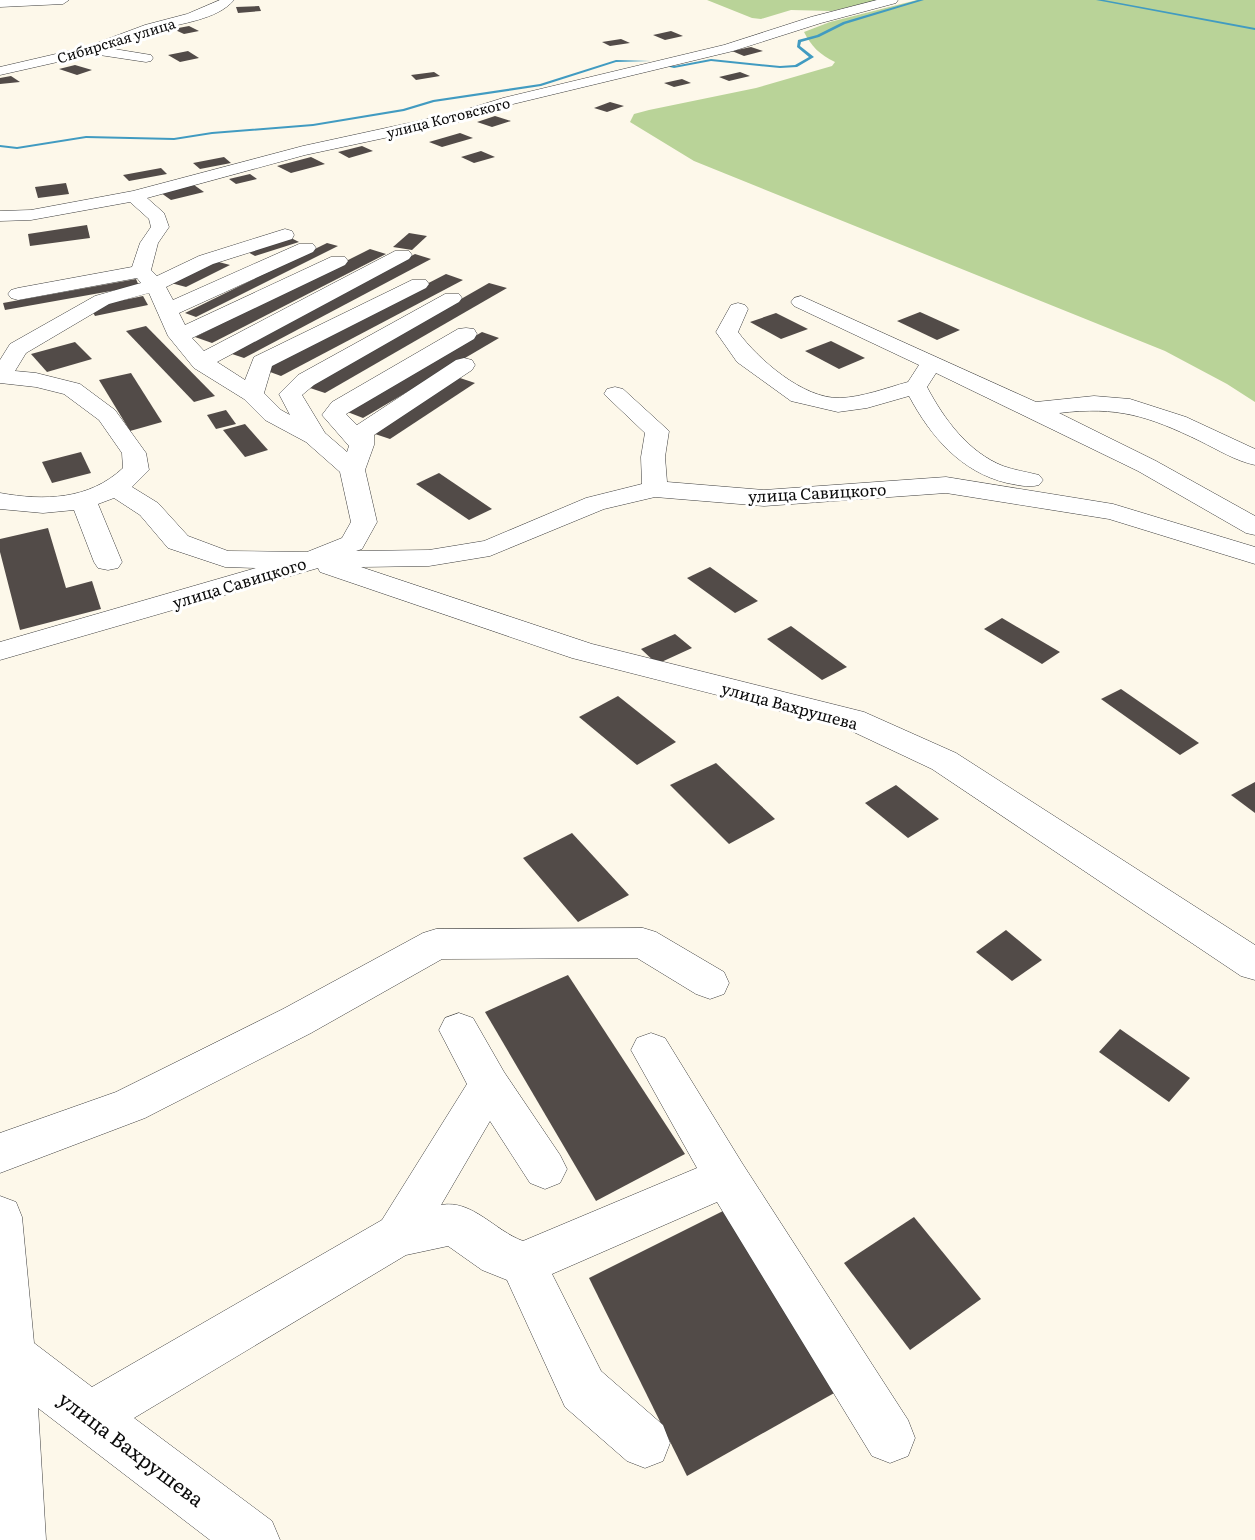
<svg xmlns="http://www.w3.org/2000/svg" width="1255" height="1540" font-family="Literata,serif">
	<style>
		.forest { fill: #b9d398 }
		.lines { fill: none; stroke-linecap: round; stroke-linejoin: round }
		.stream { fill: #419bc1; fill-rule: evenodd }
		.building { fill: #524b48 }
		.minor-casing { stroke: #3e3e3e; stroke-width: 1 }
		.minor { fill: #fff; fill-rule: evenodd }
		.labels { text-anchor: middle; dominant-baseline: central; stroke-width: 6; stroke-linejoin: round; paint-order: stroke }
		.far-street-label { font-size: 14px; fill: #0b0b0b; stroke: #fff }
		.street-label { font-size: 16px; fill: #0b0b0b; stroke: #fff }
		.near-street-label { font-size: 20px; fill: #0b0b0b; stroke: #fff }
	</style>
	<rect width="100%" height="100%" fill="#fdf8ea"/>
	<g class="forest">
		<polygon points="707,0 878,0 832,11 791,10 761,19 752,18"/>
		<path d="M917 0H1255V402L1227 384 1165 351 694 161 630 122 634 114 649 110 756 88 832 66 835 62C820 55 811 46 804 32L830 22Z"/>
	</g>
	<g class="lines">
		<g class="stream">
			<polygon points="918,0 924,0 845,24 819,37 801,42 800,46 814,57 797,67 780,68 711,61 674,68 662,65 664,64 674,66 711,59 780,66 795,65 809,57 797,47 798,40 817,35 843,22"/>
			<polygon points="1096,0 1104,0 1255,28 1255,30"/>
			<polygon points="616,60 651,61 616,62 541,86 434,102 404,111 313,126 212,134 174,140 86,138 17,149 0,147 0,145 17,147 86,136 174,138 212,132 313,124 403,109 433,100 540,84"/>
		</g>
	</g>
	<g class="building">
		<polygon points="259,6 261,11 238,13 236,7"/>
		<polygon points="189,26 199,31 184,34 173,29"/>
		<polygon points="671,31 683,36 665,40 653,35"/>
		<polygon points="621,39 630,43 610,46 602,42"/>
		<polygon points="751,47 763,51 744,56 732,51"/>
		<polygon points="188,51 199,58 180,62 168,55"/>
		<polygon points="75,65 92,70 77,75 59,69"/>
		<polygon points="434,72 440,76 416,80 411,75"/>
		<polygon points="740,72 750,76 729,81 719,77"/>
		<polygon points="11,76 20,82 0,84 0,78"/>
		<polygon points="682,79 691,83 674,87 664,83"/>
		<polygon points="610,102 624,106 607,112 594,108"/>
		<polygon points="495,116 511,121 492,127 477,122"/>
		<polygon points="460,133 473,138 442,147 429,142"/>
		<polygon points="362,146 373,151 349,158 338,152"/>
		<polygon points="481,151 495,157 474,163 461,157"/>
		<polygon points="224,157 231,163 200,169 193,163"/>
		<polygon points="311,157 325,164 291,173 277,166"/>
		<polygon points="161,168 167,174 129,181 123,175"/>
		<polygon points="250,174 257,179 236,184 229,179"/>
		<polygon points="66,183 69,194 38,198 35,187"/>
		<polygon points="194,185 204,192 171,200 161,193"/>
		<polygon points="87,225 90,238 30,246 28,234"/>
		<polygon points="409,233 427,236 412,250 393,247"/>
		<polygon points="289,237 299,242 255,256 246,251"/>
		<polygon points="327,243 338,246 196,317 185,313"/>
		<polygon points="370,249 386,254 212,343 195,337"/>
		<polygon points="415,254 431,259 244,358 226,352"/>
		<polygon points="215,261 230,265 186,287 171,283"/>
		<polygon points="446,274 463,280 281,376 262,369"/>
		<polygon points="136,279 139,286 5,310 3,303"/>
		<polygon points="489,283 507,288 325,393 307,387"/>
		<polygon points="143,296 148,305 95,316 90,307"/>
		<polygon points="920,312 960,330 937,340 897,321"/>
		<polygon points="776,313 808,329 781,339 750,322"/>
		<polygon points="146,326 215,396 194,402 126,331"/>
		<polygon points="482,332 499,338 363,418 345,411"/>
		<polygon points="831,341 865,358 839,369 805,351"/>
		<polygon points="75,342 92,359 47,372 31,354"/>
		<polygon points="131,373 162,422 130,431 99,380"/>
		<polygon points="454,376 475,383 390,439 369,432"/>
		<polygon points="226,410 236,424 216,429 207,415"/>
		<polygon points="245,424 268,450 245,457 223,430"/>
		<polygon points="81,452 91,473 52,483 42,462"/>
		<polygon points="439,473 492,509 469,520 416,484"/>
		<polygon points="48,528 66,588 92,581 101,609 20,630 0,552 0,539"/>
		<polygon points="710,567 758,601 735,613 687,578"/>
		<polygon points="1002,618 1060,652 1042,664 984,629"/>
		<polygon points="791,626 847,667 822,680 767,639"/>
		<polygon points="675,634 692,648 657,664 641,649"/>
		<polygon points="1121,689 1199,743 1180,755 1101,699"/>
		<polygon points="618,696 676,742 637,765 579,717"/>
		<polygon points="716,763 775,819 729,844 670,785"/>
		<polygon points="1255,782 1255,813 1231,795"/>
		<polygon points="896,785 939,819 908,838 865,803"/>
		<polygon points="572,833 629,895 578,922 523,858"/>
		<polygon points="1006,930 1042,960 1012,981 976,952"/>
		<polygon points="568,975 685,1154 596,1201 485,1012"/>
		<polygon points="1120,1029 1190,1078 1169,1102 1099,1052"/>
		<polygon points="727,1209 836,1392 687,1476 589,1278"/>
		<polygon points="914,1217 981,1299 910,1350 844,1263"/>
	</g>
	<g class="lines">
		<defs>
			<g id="minor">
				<polygon points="0,0 69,0 63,4 0,7"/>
				<path d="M220 0H234C217 20 181 23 157 30 140 35 124 42 108 48L151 55 153 58 151 61 146 62 93 54 0 75V67L86 47 145 25 187 14Z"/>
				<path d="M877 0H898L896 3 821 23 733 51 513 104 459 122 305 155 147 198 164 213 169 227 158 243 151 270 157 276 199 256 285 229 292 231 294 235 292 239 213 264 166 287 173 300 299 244H313L316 248 313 252 179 313 185 325 331 257H345L348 261 345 265 192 338 204 351 395 251H409L412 255 409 259 217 362 245 380 254 357 412 280H426L429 284 426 288 272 366 264 393 281 410 290 415 279 394 298 375 445 294H459L462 298 459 302 314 385 302 395 325 433 347 452 349 446 322 415 332 402 458 329 466 328 474 329 477 334 474 339 346 414 357 425 456 360 464 358 472 360 475 365 472 370 374 435V445L365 470 377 522 362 549 356 551 429 550 484 541 586 498 642 484 641 457 645 433 604 394 607 389 615 387 623 389 669 431 665 457 667 482 764 490 946 477 1113 504 1255 547V564L1109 519 946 493 764 506 655 497 604 509 490 556 429 566 361 567 592 644 864 712 956 753 1255 945V980L1241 976 932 769 843 727 572 658 320 572 318 568 0 660V642L256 568 225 567 168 548 140 515 114 498 98 504 122 562 118 568 108 570 98 568 94 562 74 510 43 513 0 509V493C44 501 89 500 123 468L122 453 99 420 64 394 36 387 0 383V360L10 344 95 296 141 283 137 278 18 300 11 298 8 294 11 290 18 288 132 267 140 243 151 227 149 219 130 202 31 220 0 221V211L31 210 133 191 303 146 455 113 503 98 724 45 811 17ZM149 293 168 336 194 368 244 399 265 420 306 442 340 472 351 522 342 538 307 552 228 551 188 536 158 503 132 487 149 470 146 453 115 410 80 384 36 373 15 371 26 353 109 304Z"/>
				<path d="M801 296 1036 402 1094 396 1130 399 1186 417 1255 449V465C1236 461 1218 450 1200 441 1148 416 1118 406 1059 413L1156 461 1255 516V535L1246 533 1138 471 936 373 927 387C944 419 968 452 1003 466 1014 470 1027 472 1039 475L1043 480 1039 485C1028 488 1018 485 1007 483 961 472 931 437 909 396L867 408 838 412 791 401 737 362 716 332 731 305 738 303 745 305 748 309 738 332C758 359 803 399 840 398 863 397 886 388 908 382L919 365 794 306 791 302 794 298Z"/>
				<polygon points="643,928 656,932 724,972 729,983 724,994 710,999 696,994 637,958 442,959 311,1033 145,1118 0,1173 0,1133 116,1092 283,1009 423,933 436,929"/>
				<path d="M459 1013 473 1018 504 1072 560 1155 567 1169 560 1183 545 1189 530 1183 490 1121 441 1205C472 1199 495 1231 523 1241L697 1168 631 1050 637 1038 651 1033 665 1038 742 1163 908 1420 915 1438 908 1456 890 1463 872 1456 717 1202 552 1274 601 1371 663 1425 670 1443 663 1461 645 1468 627 1461 565 1407 507 1280 482 1270 448 1246 406 1255 134 1418 272 1521 280 1540H210L38 1408 46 1540H0V1196L16 1202 22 1217 34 1343 92 1387 382 1220 467 1084 439 1030 445 1018Z"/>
			</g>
		</defs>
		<use href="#minor" class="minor-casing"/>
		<use href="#minor" class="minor"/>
	</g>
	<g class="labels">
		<g class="far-street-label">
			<text transform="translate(116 40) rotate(-17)">Сибирская улица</text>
			<text transform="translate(448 117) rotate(-14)">улица Котовского</text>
		</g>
		<g class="street-label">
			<text transform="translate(817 492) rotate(-3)">улица Савицкого</text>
			<text transform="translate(239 582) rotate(-17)">улица Савицкого</text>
			<text transform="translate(790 705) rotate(15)">улица Вахрушева</text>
		</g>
		<g class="near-street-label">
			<text transform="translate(132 1448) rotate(37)">улица Вахрушева</text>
		</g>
	</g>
</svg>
